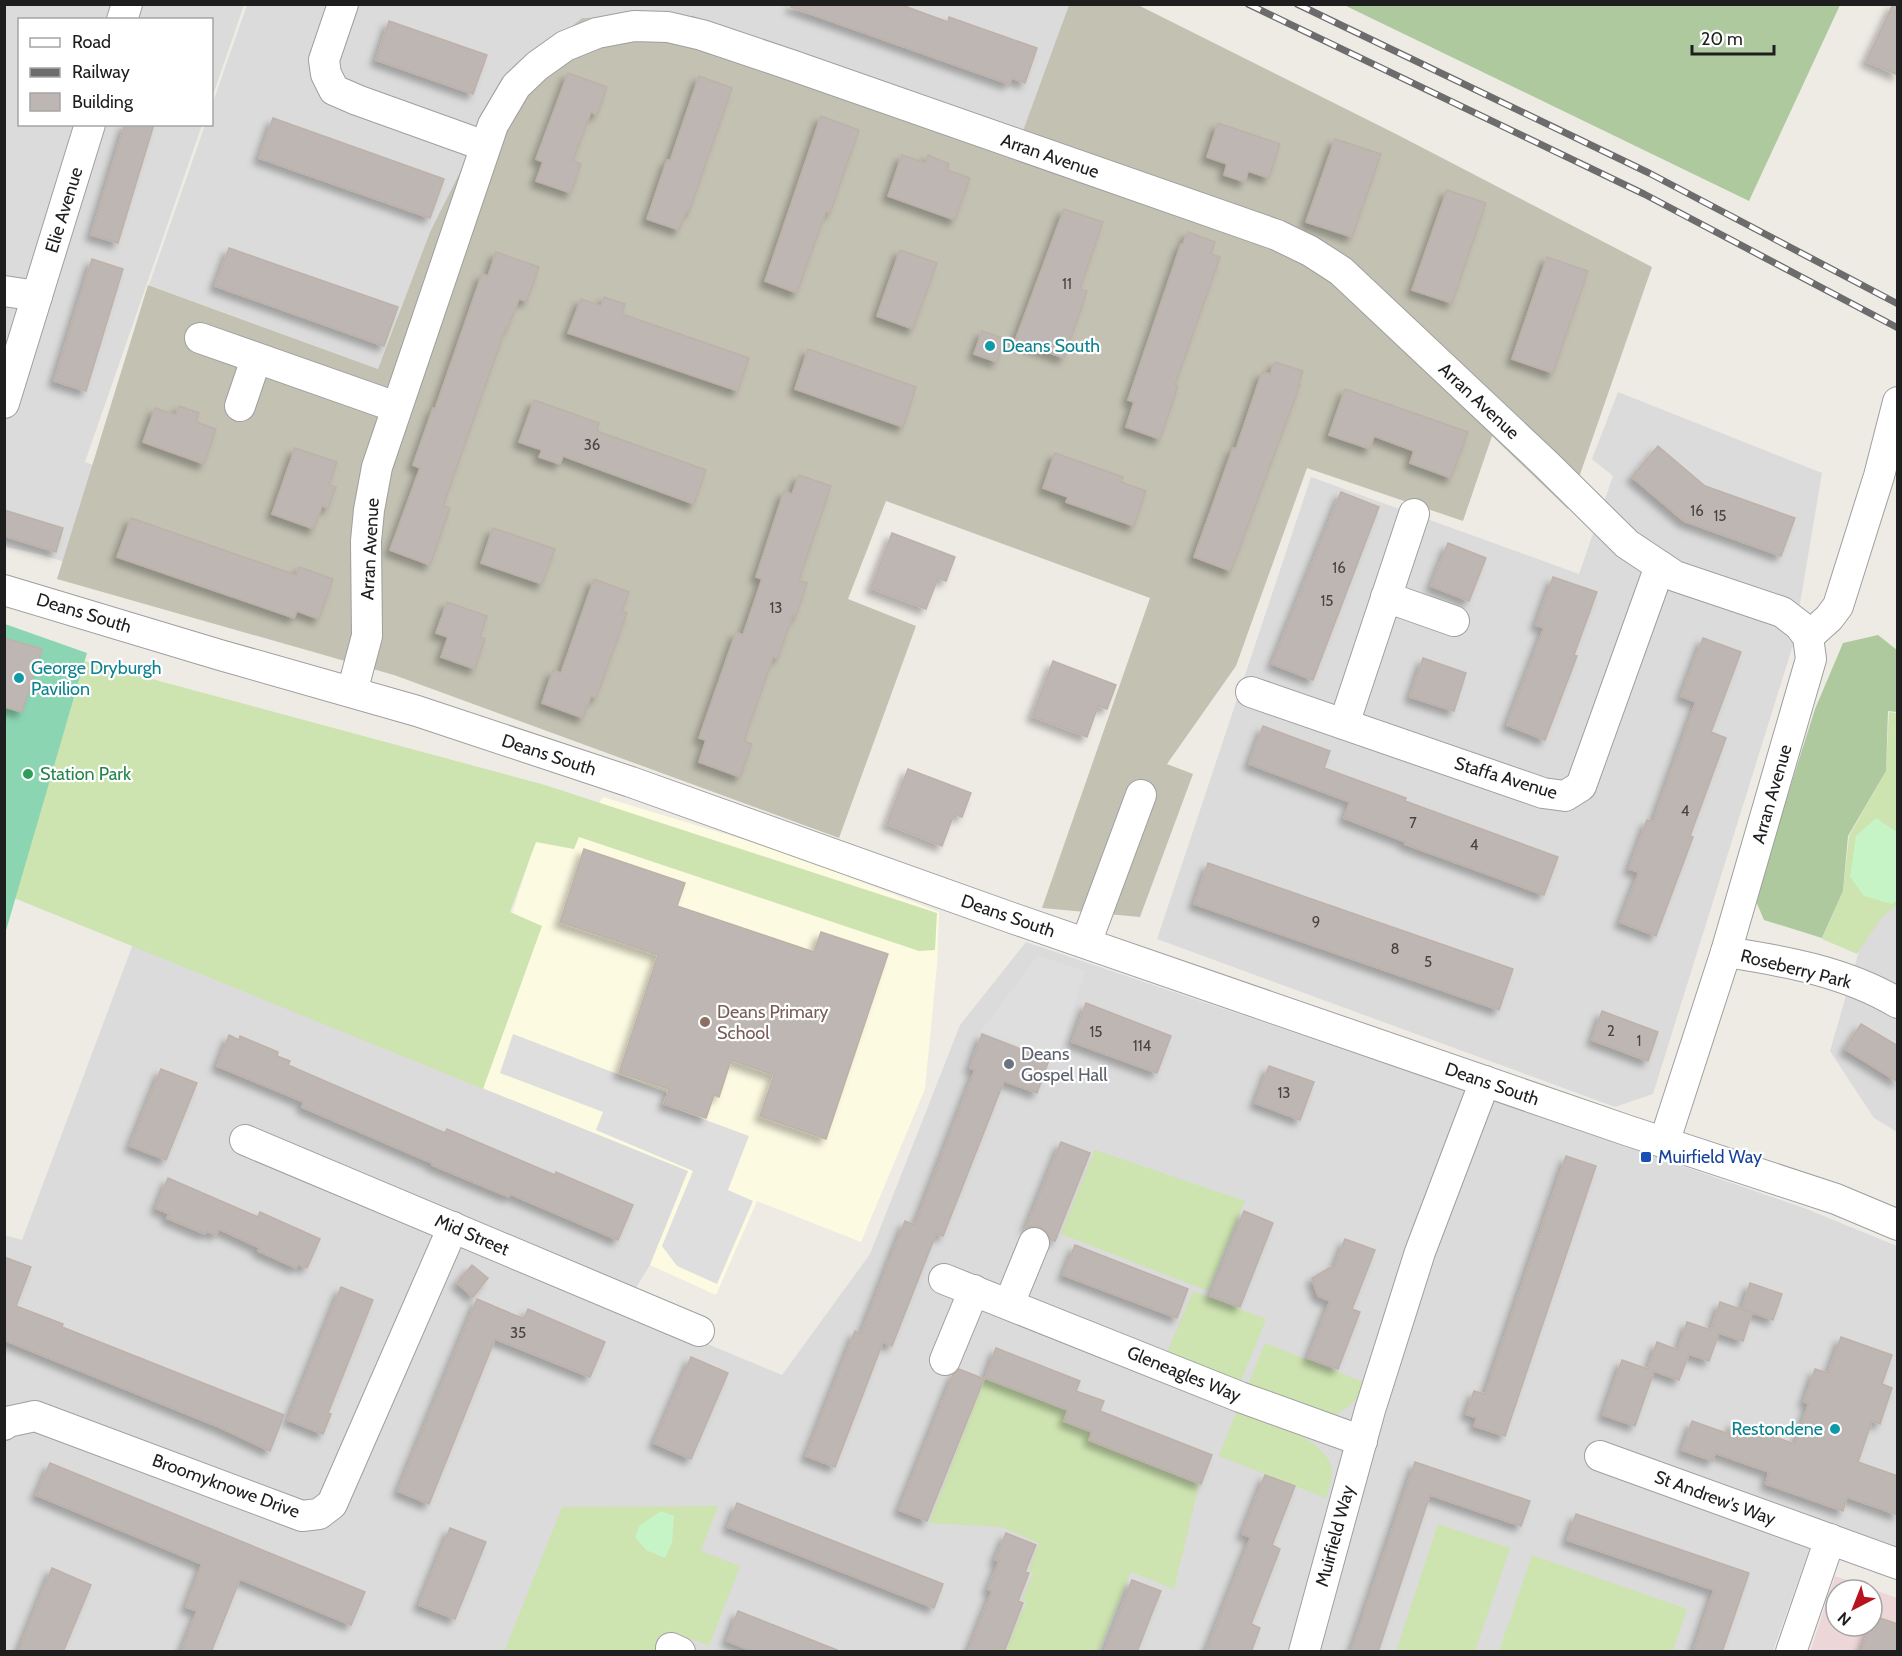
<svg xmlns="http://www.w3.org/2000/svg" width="1902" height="1656" font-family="Cabin,sans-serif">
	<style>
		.residential { fill: #dcdbdb }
		.commercial { fill: #edd6d7; fill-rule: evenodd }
		.education { fill: #fcfae1 }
		.construction { fill: #c2c1b2 }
		.grass { fill: #cde3b0 }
		.forest { fill: #aec99e }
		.park { fill: #c7f4c7 }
		.pitch { fill: #8bd5b3 }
		.parking { fill: #dedede }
		.building { fill: #beb6b2; stroke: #beb1a9; stroke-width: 1.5; filter: url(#shadow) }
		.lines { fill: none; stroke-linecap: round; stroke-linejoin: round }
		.minor-casing { stroke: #9f9f9f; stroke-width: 32 }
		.minor { stroke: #fff; stroke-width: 30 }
		.rail-casing { stroke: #6c6c6c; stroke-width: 7 }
		.rail { stroke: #fff; stroke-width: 4.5; stroke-dasharray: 14; stroke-linecap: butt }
		.culture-dot { fill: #0f9aa8; stroke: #fff; stroke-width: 2 }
		.leisure-dot { fill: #2e9e5b; stroke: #fff; stroke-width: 2 }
		.education-dot { fill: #8d6e63; stroke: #fff; stroke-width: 2 }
		.worship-dot { fill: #6b7280; stroke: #fff; stroke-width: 2 }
		.transit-dot { fill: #1a4fb4; stroke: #fff; stroke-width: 2 }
		.labels { text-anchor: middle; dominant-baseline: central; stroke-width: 4.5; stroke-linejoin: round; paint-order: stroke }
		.number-label { font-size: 15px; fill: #464443 }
		.street-label { font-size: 18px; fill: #1e1e1e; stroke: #fff }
		.culture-label { font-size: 18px; fill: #0d838f; stroke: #fff; text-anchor: start }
		.leisure-label { font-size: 18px; fill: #27864d; stroke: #fff; text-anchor: start }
		.education-label { font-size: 18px; fill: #785e54; stroke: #fff; text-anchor: start }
		.worship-label { font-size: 18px; fill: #5b616d; stroke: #fff; text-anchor: start }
		.transit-label { font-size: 18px; fill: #164399; stroke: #fff; text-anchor: start }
	</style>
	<defs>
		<filter id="shadow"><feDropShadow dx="-5.5" dy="5.5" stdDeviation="3" flood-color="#0004"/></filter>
	</defs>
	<rect width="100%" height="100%" fill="#eeebe5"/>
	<g class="residential">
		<polygon points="4,5 244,5 212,98 212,20 20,20 20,124 202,125 85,462 275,531 244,618 39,554 5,547"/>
		<polygon points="247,5 1069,5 1024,132 430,232 378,369 149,285 205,125 212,124 212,105"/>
		<polygon points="1618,392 1822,473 1793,645 1653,1094 1615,1107 1157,939 1311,477 1579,574 1613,476 1592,459"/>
		<polygon points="1897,820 1897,1132 1874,1118 1830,1051"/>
		<polygon points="1026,942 1384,1063 1804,1208 1897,1246 1897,1551 1820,1520 1773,1651 5,1651 4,1235 22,1240 133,944 689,1171 650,1265 623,1309 782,1375 870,1254 960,1025"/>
	</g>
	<path class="commercial" d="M1835 1576 1897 1598V1651L1810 1652ZM1836 1590H1872V1626H1836Z"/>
	<polygon class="education" points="603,797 785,852 939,912 937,965 925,1089 861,1242 757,1201 716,1295 650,1265 688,1171 460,1079 538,832 576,839"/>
	<polygon class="construction" points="1069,5 1138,5 1396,134 1652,267 1568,509 1492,436 1463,521 1307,468 1236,666 1167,764 1193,774 1140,917 1042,908 1150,598 886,501 848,599 916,626 839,838 394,675 57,579 148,285 378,369 430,232 506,81 582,18 693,16 1023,131"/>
	<g class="grass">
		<polygon points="85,661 545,785 937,913 935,950 919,951 579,837 574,849 536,842 510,912 542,926 483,1089 14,898"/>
		<polygon points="1889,712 1897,713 1897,905 1882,917 1857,954 1822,939 1843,891 1849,836 1886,771"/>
		<polygon points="1095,1150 1245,1201 1208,1291 1061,1234"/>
		<polygon points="1193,1291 1266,1319 1240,1383 1166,1355"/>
		<path d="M1265 1343 1366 1383C1356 1401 1351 1407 1332 1416L1247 1387Z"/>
		<polygon points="985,1379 1067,1411 1063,1422 1091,1432 1088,1441 1199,1485 1174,1589 1131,1572 1099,1651 1006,1651 1026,1602 1022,1600 1033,1573 1029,1570 1039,1543 1002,1527 929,1523"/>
		<path d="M1237 1410C1264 1421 1322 1436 1331 1466 1334 1476 1329 1489 1326 1498L1219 1456Z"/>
		<polygon points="718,1506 701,1551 740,1566 709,1646 670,1631 661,1651 504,1652 562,1507"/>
		<polygon points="1438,1524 1510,1548 1475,1651 1396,1651"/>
		<polygon points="1532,1555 1687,1609 1673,1651 1499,1651"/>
	</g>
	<g class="forest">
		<polygon points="1344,5 1840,4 1840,5 1749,201"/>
		<polygon points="1878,635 1897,650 1897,712 1888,711 1886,771 1848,836 1843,891 1822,938 1764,920 1755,899 1815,709 1843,643"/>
	</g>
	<g class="park">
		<polygon points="1876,818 1897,832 1897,900 1892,904 1864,896 1850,877 1856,836"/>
		<polygon points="661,1511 674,1516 672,1543 665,1558 646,1550 635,1537 640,1525"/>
	</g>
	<polygon class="pitch" points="5,624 87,653 5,934"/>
	<g class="parking">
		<polygon points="1038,955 1085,971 1057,1059 981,1031"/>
		<polygon points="513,1034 667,1093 663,1104 749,1136 728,1190 753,1201 717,1284 677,1266 662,1246 693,1171 596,1130 603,1112 500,1073"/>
	</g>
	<g class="building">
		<polygon points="792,4 899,4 948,22 949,17 1037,48 1025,83 1012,78 1009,84 791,7"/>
		<polygon points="1893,4 1898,4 1898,75 1866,61"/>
		<polygon points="389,21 487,55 473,94 376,60"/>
		<polygon points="568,73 607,87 597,115 591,112 573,161 581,164 571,193 536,181 543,162 536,159"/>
		<polygon points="699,76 732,88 689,212 686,211 679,230 647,219 667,160 670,161"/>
		<polygon points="821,116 859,130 830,213 826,211 797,293 765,281"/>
		<polygon points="273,118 444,179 430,218 259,158"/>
		<polygon points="1218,123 1280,144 1269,178 1248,171 1245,182 1224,175 1227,164 1207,157"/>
		<polygon points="125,124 154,124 118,243 91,235"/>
		<polygon points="1335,139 1381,154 1352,237 1306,222"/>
		<polygon points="902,155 925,163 928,155 949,164 947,170 970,178 955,220 888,196"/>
		<polygon points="1447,190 1486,203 1452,303 1412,290"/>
		<polygon points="1064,209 1103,222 1080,289 1087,291 1064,358 1015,341"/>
		<polygon points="1188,232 1215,242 1211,254 1220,257 1175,385 1178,386 1160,439 1126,427 1134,402 1128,400 1181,244 1183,244"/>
		<polygon points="229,248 398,307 384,346 215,286"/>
		<polygon points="900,250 937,263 913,329 877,316"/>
		<polygon points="496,252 539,267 527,301 519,299 508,328 506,327 443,506 450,508 430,565 390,550 420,468 413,465 433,408 435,409 482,274 488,276"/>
		<polygon points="1547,257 1588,271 1553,373 1512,359"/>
		<polygon points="92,259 123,269 86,391 54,381"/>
		<polygon points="604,297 625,304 622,314 749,358 738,391 568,333 581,299 601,306"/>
		<polygon points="982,331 1005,339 997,362 974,354"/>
		<polygon points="808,349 916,387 903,427 795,389"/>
		<polygon points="1275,362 1303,371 1298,385 1300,385 1231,571 1194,557 1233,448 1236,449 1262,372 1270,374"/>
		<polygon points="1345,389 1468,432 1451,478 1410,463 1414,451 1374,436 1370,449 1329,435"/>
		<polygon points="534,400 599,423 597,431 706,470 694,504 563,456 560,464 539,457 542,450 519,442"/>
		<polygon points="179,406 199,413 196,422 216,429 204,464 143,442 155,408 176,415"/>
		<polygon points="1658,446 1705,486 1795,518 1781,556 1684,521 1632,477"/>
		<polygon points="295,448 337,462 329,485 336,487 328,508 322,506 314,529 272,514"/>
		<polygon points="1055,453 1123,477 1121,482 1146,491 1134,526 1066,502 1068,497 1043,488"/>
		<polygon points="799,475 831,486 799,580 807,583 796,616 793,615 778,658 773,657 744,741 752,744 740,777 699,762 706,740 699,738 736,632 743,635 762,579 756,577 784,491 792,494"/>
		<polygon points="1341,492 1379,507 1313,680 1272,664"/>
		<polygon points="4,510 63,528 56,552 4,536"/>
		<polygon points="131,518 296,575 299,567 333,579 319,619 297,611 294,618 117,557"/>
		<polygon points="493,528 555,549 542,584 481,563"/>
		<polygon points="892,533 955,557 946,581 938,578 926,609 871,588"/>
		<polygon points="1448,543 1486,558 1469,601 1431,586"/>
		<polygon points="1553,577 1597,592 1574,655 1577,656 1545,740 1507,725 1544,628 1536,625"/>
		<polygon points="594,579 629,592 622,611 627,613 604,676 596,698 591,696 583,718 542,703 553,670 561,673"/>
		<polygon points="447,602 487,616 480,637 485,639 475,669 441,657 448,637 436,633"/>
		<polygon points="4,638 42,649 22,712 4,707"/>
		<polygon points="1703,638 1741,652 1711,732 1726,738 1690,836 1693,837 1656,936 1620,922 1639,872 1629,869 1647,820 1653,822 1696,702 1681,696"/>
		<polygon points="1423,658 1466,673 1454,711 1410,697"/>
		<polygon points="1053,661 1116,685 1107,709 1098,706 1087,737 1032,716"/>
		<polygon points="1263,726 1330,751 1324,768 1406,798 1405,801 1558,857 1544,895 1405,844 1406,842 1344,818 1350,802 1249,764"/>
		<polygon points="908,769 971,793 962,817 954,814 942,846 887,824"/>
		<polygon points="584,849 685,883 677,906 814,952 821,932 888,954 826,1139 760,1116 774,1075 731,1060 719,1097 714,1095 706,1118 664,1104 669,1089 619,1073 658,955 560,922"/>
		<polygon points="1208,863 1513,969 1499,1010 1194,904"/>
		<polygon points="1086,1003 1171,1036 1157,1073 1072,1042"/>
		<polygon points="1602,1011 1658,1032 1648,1061 1592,1040"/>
		<polygon points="1861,1024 1898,1046 1898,1082 1845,1049"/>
		<polygon points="982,1034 1049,1060 1037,1093 1004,1081 943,1236 936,1234 892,1346 883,1342 835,1467 806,1456 855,1331 861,1334 905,1221 915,1225 975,1070 970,1068"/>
		<polygon points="229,1035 239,1040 240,1036 278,1052 277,1056 290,1061 288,1065 445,1133 447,1129 555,1175 556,1172 633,1205 618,1240 510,1194 509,1197 432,1165 432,1163 302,1107 304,1102 217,1066"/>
		<polygon points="1269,1066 1314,1082 1300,1120 1255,1103"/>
		<polygon points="161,1069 197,1083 166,1160 130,1146"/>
		<polygon points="1061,1142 1090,1153 1055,1241 1051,1240 1047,1232 1041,1227 1032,1226 1026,1228"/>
		<polygon points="1566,1156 1596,1166 1505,1436 1474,1426 1477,1418 1466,1414 1474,1391 1485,1394"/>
		<polygon points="168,1178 258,1217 260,1212 320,1239 307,1268 298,1264 296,1268 258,1251 260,1248 219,1229 216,1235 207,1231 205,1234 167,1218 169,1214 156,1208"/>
		<polygon points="1244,1211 1273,1223 1240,1307 1210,1296"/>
		<polygon points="1345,1239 1375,1250 1352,1309 1360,1312 1338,1369 1308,1358 1330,1301 1318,1296 1312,1278 1331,1267 1334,1268"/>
		<polygon points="1075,1245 1188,1289 1177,1318 1063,1275"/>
		<polygon points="4,1257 31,1267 16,1306 63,1324 62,1327 284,1415 270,1451 219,1427 4,1340"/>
		<polygon points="472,1265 488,1278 473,1297 457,1283"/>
		<polygon points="1750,1283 1782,1294 1773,1320 1742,1309"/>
		<polygon points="341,1287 373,1300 328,1413 331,1414 323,1434 288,1420"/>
		<polygon points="477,1299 524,1319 528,1309 605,1342 590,1377 495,1339 429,1504 398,1491"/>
		<polygon points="1720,1302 1752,1313 1743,1341 1719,1333 1709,1361 1689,1354 1679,1380 1654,1371 1635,1426 1603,1415 1622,1360 1648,1369 1657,1342 1678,1350 1687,1322 1711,1330"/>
		<polygon points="1841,1337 1892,1355 1882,1384 1892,1388 1880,1424 1872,1421 1858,1462 1898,1476 1898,1515 1847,1497 1843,1511 1766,1484 1769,1472 1715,1453 1713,1461 1682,1450 1692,1421 1729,1434 1733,1422 1795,1444 1809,1403 1804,1402 1815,1369 1828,1373"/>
		<polygon points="996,1348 1080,1381 1076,1391 1104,1401 1100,1411 1212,1455 1201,1484 1089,1440 1092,1432 1064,1421 1068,1410 985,1378"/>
		<polygon points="691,1357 728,1373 691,1459 654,1443"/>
		<polygon points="959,1369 984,1379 927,1521 899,1510 953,1375"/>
		<polygon points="1415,1462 1530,1501 1521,1526 1430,1495 1378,1652 1351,1652"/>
		<polygon points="50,1463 365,1592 351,1625 240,1579 211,1652 181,1652 197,1611 186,1607 202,1564 36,1495"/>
		<polygon points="1265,1475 1295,1486 1272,1545 1280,1549 1251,1624 1260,1628 1251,1652 1206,1652 1251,1537 1242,1534"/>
		<polygon points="737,1503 943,1584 934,1608 728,1527"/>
		<polygon points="1576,1514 1749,1573 1722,1652 1693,1652 1714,1590 1567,1540"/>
		<polygon points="450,1528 486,1542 455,1619 419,1605"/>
		<polygon points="1006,1533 1036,1545 1025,1572 1029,1573 1018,1601 1023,1603 1004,1652 968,1652 992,1591 988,1589 999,1561 995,1560"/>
		<polygon points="52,1568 91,1585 63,1652 18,1652"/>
		<polygon points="1132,1580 1161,1591 1152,1613 1137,1652 1104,1652"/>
		<polygon points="738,1611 837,1650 836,1652 755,1652 727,1641"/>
		<polygon points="1874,1616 1898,1624 1898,1652 1861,1652 1870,1626 1872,1626"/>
	</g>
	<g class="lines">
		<defs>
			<g id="minor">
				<polyline points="343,4 324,60 326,74 334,90 357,100 485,146"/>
				<polyline points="122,20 127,4"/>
				<polyline points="4,291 37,296"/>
				<polyline points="200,338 396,407"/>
				<polyline points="4,403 90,124"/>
				<polyline points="240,406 256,359"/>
				<polyline points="4,590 220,655 417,711 631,782 1012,918 1626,1130 1836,1199 1898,1225"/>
				<polyline points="1386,597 1454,621"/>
				<polyline points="1808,637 1829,618 1838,606 1879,476 1898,402"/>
				<polyline points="352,692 367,636 366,541 369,510 377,467 493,125 516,86 537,66 565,46 597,33 634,26 668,27 702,35 791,65 1277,235 1310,251 1341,271 1547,465 1627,544 1675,576 1782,612 1799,625 1808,637 1811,659 1726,952 1664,1143"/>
				<polyline points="1251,692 1543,793 1565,796 1581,786 1660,566"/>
				<polyline points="1344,724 1414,514"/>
				<polyline points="1086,943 1141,795"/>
				<path d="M1726 952C1785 961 1846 972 1898 1003"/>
				<polyline points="245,1140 699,1331"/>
				<polyline points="944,1279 1240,1397 1362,1441"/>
				<polyline points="1009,1304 1034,1243"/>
				<polyline points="945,1360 974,1290"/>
				<polyline points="4,1425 7,1422 35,1416 302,1516 319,1514 332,1504 453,1227"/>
				<polyline points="1600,1456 1898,1564"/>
				<polyline points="671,1648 680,1652"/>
				<polyline points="1304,1652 1370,1410 1420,1252 1485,1081"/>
				<polyline points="1791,1652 1830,1539"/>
			</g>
		</defs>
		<use href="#minor" class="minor-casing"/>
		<use href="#minor" class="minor"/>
		<defs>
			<g id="rail">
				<polyline points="1248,4 1644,194 1898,328"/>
				<polyline points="1297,4 1649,173 1898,304"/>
			</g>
		</defs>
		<use href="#rail" class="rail-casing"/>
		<use href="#rail" class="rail"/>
	</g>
	<g class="culture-dot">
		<circle cx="990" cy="346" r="6"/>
		<circle cx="19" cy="678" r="6"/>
		<circle cx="1835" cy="1429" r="6"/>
	</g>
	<circle class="leisure-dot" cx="28" cy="774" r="6"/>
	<circle class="education-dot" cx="705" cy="1022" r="6"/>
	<circle class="worship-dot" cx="1009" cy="1064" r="6"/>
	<rect class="transit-dot" x="1640" y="1151" width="12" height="12" rx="3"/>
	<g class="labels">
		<g class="number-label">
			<text x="1067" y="284">11</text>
			<text x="592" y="445">36</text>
			<text x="1697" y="511">16</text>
			<text x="1720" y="516">15</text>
			<text x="1339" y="568">16</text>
			<text x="1327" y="601">15</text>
			<text x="776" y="608">13</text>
			<text x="1685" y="811">4</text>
			<text x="1413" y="823">7</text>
			<text x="1474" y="845">4</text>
			<text x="1316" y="922">9</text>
			<text x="1395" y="949">8</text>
			<text x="1428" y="962">5</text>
			<text x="1611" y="1031">2</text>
			<text x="1096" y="1032">15</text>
			<text x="1639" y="1041">1</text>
			<text x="1142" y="1046">114</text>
			<text x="1284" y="1093">13</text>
			<text x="518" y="1333">35</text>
		</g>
		<g class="street-label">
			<text transform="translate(1050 156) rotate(19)">Arran Avenue</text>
			<text transform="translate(64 210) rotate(-73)">Elie Avenue</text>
			<text transform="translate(1479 401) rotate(43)">Arran Avenue</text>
			<text transform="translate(370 549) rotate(-87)">Arran Avenue</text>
			<text transform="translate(84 613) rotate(17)">Deans South</text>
			<text transform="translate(549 755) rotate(18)">Deans South</text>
			<text transform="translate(1506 778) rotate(17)">Staffa Avenue</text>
			<text transform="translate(1772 794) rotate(-74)">Arran Avenue</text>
			<text transform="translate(1008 916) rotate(19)">Deans South</text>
			<text transform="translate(1796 969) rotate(14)">Roseberry Park</text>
			<text transform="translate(1492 1084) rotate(19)">Deans South</text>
			<text transform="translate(472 1235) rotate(23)">Mid Street</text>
			<text transform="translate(1184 1374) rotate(22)">Gleneagles Way</text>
			<text transform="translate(226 1486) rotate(20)">Broomyknowe Drive</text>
			<text transform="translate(1715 1498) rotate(20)">St Andrew's Way</text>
			<text transform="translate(1335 1536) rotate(-75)">Muirfield Way</text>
		</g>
		<g class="culture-label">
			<text x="1002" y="346">Deans South</text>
			<text x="31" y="668">George Dryburgh<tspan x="31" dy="21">Pavilion</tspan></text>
			<text x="1823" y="1429" text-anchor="end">Restondene</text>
		</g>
		<g class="leisure-label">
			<text x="40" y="774">Station Park</text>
		</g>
		<g class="education-label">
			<text x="717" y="1012">Deans Primary<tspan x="717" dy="21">School</tspan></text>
		</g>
		<g class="worship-label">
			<text x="1021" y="1054">Deans<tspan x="1021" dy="21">Gospel Hall</tspan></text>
		</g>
		<g class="transit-label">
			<text x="1658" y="1157">Muirfield Way</text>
		</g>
	</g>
	<rect width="1902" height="1656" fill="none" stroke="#1e1e1e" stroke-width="12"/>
	<rect x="18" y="18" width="195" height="108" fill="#ffffff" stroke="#a5a5a5" stroke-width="1.5"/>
	<rect x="30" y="38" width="30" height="9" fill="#ffffff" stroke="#a5a5a5" stroke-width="1.5"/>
	<text x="72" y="48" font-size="18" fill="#1e1e1e">Road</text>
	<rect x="30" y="68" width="30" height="9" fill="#6c6c6c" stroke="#a5a5a5" stroke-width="1.5"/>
	<text x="72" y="78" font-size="18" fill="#1e1e1e">Railway</text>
	<rect x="30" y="93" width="30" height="18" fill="#beb6b2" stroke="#a5a5a5" stroke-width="1.5"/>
	<text x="72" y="108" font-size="18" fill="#1e1e1e">Building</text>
	<g transform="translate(1854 1608) rotate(222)"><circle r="28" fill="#ffffff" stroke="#a5a5a5" stroke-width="1.5"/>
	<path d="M0-4.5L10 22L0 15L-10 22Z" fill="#b81420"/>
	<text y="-9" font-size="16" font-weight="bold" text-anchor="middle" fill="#1e1e1e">N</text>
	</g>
	<path d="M1692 45v9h82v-9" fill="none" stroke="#1e1e1e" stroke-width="3"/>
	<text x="1701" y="45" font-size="18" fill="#1e1e1e" stroke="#ffffff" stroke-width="4.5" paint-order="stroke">20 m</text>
</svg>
